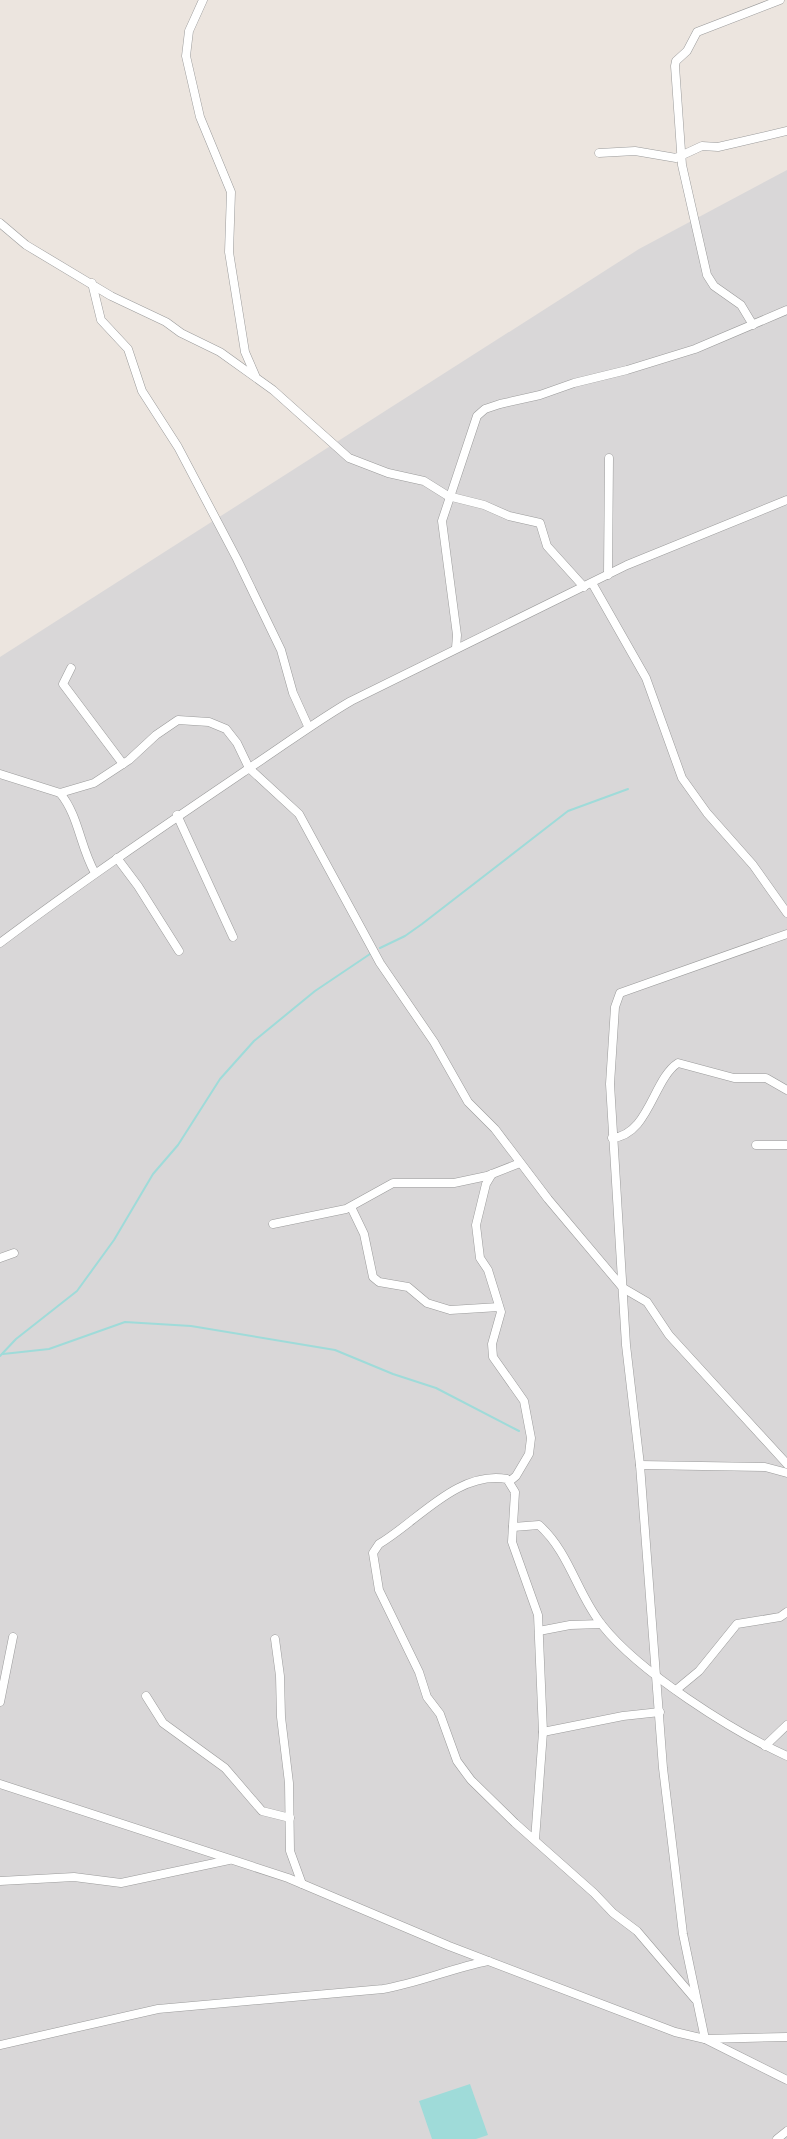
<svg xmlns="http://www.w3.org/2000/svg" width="787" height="2139" font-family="Poppins,sans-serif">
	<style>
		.residential { fill: #d9d7d8 }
		.water { fill: #9fdbd9 }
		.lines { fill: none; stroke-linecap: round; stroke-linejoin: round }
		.stream { stroke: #9fdbd9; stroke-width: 2 }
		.street-casing { stroke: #9b9b9b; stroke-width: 9 }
		.street { stroke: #fff; stroke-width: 8 }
	</style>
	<rect width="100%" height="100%" fill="#ece5df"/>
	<polygon class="residential" points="787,170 787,2139 0,2139 0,657 639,249"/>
	<polygon class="water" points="470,2084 488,2135 476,2139 432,2139 419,2101"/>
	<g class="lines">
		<g class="stream">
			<polyline points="380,948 405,936 422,924 568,811 628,789"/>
			<polyline points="3,1354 49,1349 125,1322 191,1326 335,1350 393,1374 436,1388 519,1431"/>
			<polyline points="0,1356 16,1339 77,1291 114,1240 153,1174 178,1145 220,1079 254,1041 315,991 370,954"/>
		</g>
		<defs>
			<g id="street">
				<polyline points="203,0 189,31 186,56 200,117 231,192 229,252 245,352 255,375"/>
				<polyline points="599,153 635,151 676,158 702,146 718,147 787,131"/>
				<polyline points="0,223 26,245 111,296 166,322 181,333 220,352 273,390 349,458 388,473 424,481 448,496 484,505 509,516 540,523 547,546 584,587"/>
				<polyline points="92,283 101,320 128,349 142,391 178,447 237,559 281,650 293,693 308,726"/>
				<polyline points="753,325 741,305 714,286 707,275 682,165 675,66 676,61 687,51 697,32 780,0"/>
				<polyline points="608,575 609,458"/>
				<polyline points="592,583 646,678 682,778 707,813 753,865 787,913"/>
				<polyline points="456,648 457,635 442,521 477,416 485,409 500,404 540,395 574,383 627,370 695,349 787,310"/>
				<polyline points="71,668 63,684 123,764"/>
				<polyline points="0,774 60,793 94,783 129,760 156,735 178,720 209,722 226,729 237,743 249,768 299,814 380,963 434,1042 468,1102 495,1129 548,1199 623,1288 647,1302 669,1335 787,1464"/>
				<path d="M60 793C79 816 80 847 95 873"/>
				<polyline points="177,815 233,937"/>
				<polyline points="117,858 138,886 179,951"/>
				<polyline points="787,934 620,993 615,1007 610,1084 626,1345 640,1465 663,1768 683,1934 705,2039 787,2080"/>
				<path d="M0 943C81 882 164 826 248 769 283 746 315 722 351 701L627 565 787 500"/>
				<path d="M612 1138C649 1135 653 1079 678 1063L734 1078H766L787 1090"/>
				<polyline points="756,1145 787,1145"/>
				<polyline points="492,1174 486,1184 476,1225 480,1258 488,1270 501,1312 492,1344 493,1357 524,1401 531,1438 529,1454 516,1476 510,1481"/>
				<polyline points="351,1207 364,1234 373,1277 379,1282 408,1287 427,1303 450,1310 499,1307"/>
				<polyline points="273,1224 346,1209 393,1183 454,1183 487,1176 520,1163"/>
				<polyline points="0,1258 14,1253"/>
				<polyline points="640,1465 765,1467 787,1473"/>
				<path d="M513 1527 539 1525C570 1553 577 1594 602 1625 639 1672 732 1731 787 1756"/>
				<polyline points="539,1631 570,1625 601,1624"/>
				<polyline points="275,1639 280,1676 281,1717 289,1783 290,1851 302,1884"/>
				<polyline points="676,1690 699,1671 737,1624 780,1617 787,1612"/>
				<polyline points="146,1696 163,1723 225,1768 262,1811 290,1818"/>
				<polyline points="0,1702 13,1637"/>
				<polyline points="543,1732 623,1716 660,1712"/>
				<polyline points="765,1746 787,1725"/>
				<polyline points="0,1784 288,1878 449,1946 675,2032 705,2039 787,2037"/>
				<path d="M535 1840 543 1732 538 1615 512 1542 515 1492 507 1479C458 1470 418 1521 379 1544L373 1553 379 1590 419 1672 427 1697 440 1714 457 1761 471 1780 515 1823 594 1893 613 1913 637 1931 695 1999"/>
				<polyline points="0,1881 74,1877 121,1883 229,1860"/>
				<path d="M0 2045 158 2009 383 1989C419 1983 452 1968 488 1961"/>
				<polyline points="777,2139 787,2131"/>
			</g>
		</defs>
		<use href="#street" class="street-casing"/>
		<use href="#street" class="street"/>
	</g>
</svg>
